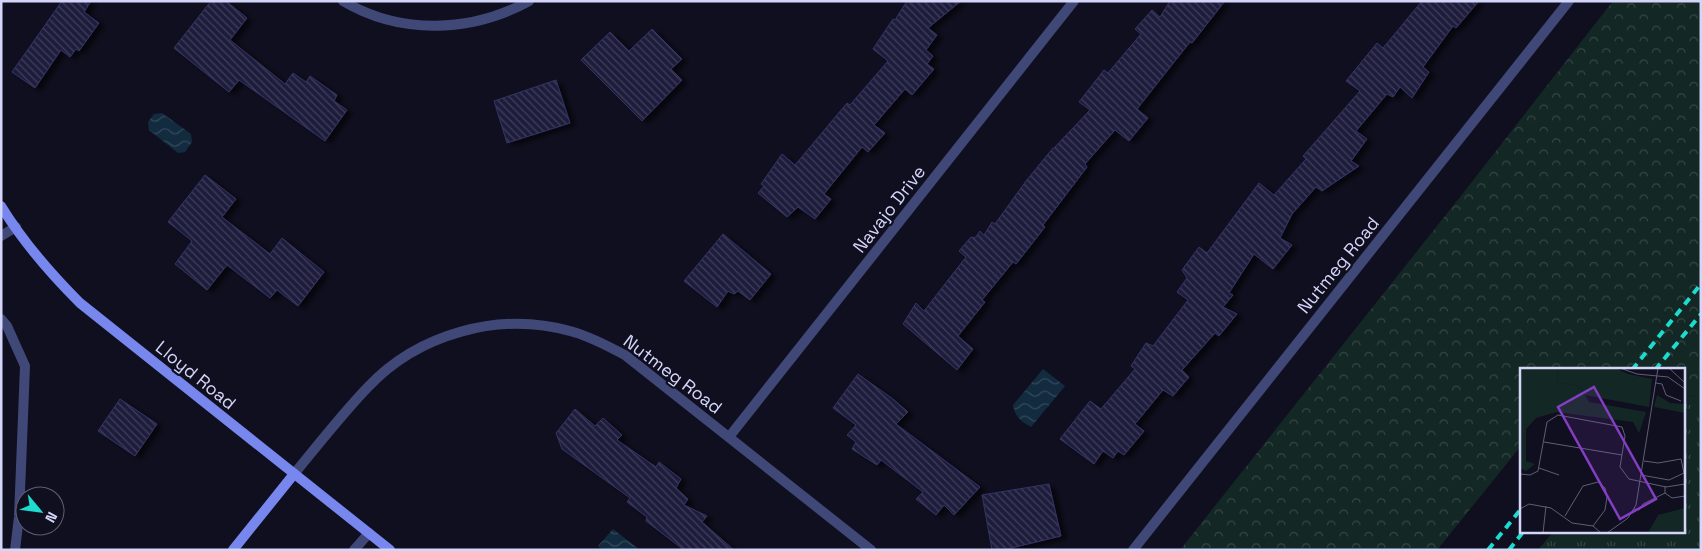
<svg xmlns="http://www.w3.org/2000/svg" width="1702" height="551" font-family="'Space Grotesk',sans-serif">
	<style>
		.grass { fill: url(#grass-tufts) }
		.forest { fill: url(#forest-crowns) }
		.water { fill: url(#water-waves) }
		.building { fill: url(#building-back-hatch); stroke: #353366; filter: url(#shadow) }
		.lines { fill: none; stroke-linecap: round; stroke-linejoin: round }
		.lane { stroke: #404878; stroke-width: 10 }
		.street { stroke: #404878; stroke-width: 10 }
		.secondary { stroke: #7787ed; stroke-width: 10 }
		.rail { stroke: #1ddbce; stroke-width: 4; stroke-dasharray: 8 6; stroke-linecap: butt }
		.labels { text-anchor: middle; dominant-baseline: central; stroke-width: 4.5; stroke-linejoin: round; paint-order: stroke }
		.street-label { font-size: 18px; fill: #d3d5f9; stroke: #100f1f }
		.inset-road { fill: none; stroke: #5e5e76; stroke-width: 1 }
		.view { fill: #843dc5; fill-opacity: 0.15; stroke: #843dc5; stroke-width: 2.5 }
		.inset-edge { fill: none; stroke: #d3d5f9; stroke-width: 2.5 }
	</style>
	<defs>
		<pattern id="grass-tufts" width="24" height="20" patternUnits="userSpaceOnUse" patternTransform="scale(1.25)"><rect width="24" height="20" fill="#132824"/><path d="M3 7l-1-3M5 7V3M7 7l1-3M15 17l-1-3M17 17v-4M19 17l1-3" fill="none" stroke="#344645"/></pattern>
		<pattern id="forest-crowns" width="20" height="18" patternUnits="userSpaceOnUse" patternTransform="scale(1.25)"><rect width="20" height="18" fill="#132824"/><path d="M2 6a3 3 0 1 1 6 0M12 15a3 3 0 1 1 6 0" fill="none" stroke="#344645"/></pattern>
		<pattern id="water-waves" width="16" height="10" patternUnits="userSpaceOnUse" patternTransform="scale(1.25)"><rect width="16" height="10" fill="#132b3f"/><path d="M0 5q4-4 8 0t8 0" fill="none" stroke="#34495c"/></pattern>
		<pattern id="building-back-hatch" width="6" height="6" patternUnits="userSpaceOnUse" patternTransform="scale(1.25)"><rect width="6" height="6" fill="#1f1e3d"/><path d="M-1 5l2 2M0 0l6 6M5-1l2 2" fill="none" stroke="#3f3e5a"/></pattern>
		<filter id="shadow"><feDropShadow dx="5.5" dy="3" stdDeviation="2.5" flood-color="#0009"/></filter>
	</defs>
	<rect width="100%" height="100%" fill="#100f1f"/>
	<polygon class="grass" points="1701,396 1701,550 1538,550 1553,532 1683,532 1683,397"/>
	<polygon class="forest" points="1613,1 1701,1 1701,396 1683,397 1683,370 1521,370 1521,446 1437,550 1180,550 1464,192"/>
	<g class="water">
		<polygon points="162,113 191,134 192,142 185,152 178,153 149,130 148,122 154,114"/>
		<path d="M1043 369 1065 386 1031 427C1021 421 1015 417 1013 405Z"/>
		<polygon points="613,529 640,550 602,550 598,546"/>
	</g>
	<g class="building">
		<polygon points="62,1 91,1 84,12 99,23 79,51 76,49 70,57 61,50 35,88 12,72"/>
		<polygon points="211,1 226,1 247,18 230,40 285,84 293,73 306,82 310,76 337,95 334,101 347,110 325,141 239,80 229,92 174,48"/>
		<polygon points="907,1 961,1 928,28 937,35 926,50 933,56 927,64 934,69 912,95 905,89 874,125 885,133 868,152 862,147 824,194 831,199 815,219 798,207 787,217 758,193 764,186 761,184 782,154 795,165 847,103 850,105 888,61 873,49 893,19 895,20"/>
		<polygon points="1170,1 1225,1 1192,43 1190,42 1137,109 1148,118 1129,141 1115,130 1085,164 1087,167 1043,225 1045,227 1016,264 1013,262 982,300 985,302 958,336 973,349 957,370 903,324 916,303 924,311 966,257 959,251 971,237 975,238 980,231 984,235 992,222 995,224 1026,181 1053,148 1054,148 1090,110 1079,102 1104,70 1108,73 1141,34 1135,29 1152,10 1160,17"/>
		<polygon points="1422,1 1479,1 1456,28 1453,26 1423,67 1429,72 1412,98 1400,87 1393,97 1387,94 1356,131 1367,139 1351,161 1359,166 1322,191 1316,187 1292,214 1280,238 1292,245 1273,269 1254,254 1229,293 1233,295 1223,307 1237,314 1219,336 1215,333 1182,370 1189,377 1173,396 1163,390 1135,424 1144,431 1124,455 1118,451 1113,458 1103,451 1094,464 1060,439 1090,401 1101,409 1135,369 1131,366 1146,343 1153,346 1188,300 1177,292 1187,278 1182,270 1199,247 1207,253 1259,183 1274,195 1306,159 1303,156 1360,91 1346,81 1377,43 1383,48"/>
		<polygon points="652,29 682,59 671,69 682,80 642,121 581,60 610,32 629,51"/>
		<polygon points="556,80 570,123 507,143 494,101"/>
		<polygon points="205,175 236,199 222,217 270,254 282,238 324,272 298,306 277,290 270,298 227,265 207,290 175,264 192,241 168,222"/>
		<polygon points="723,234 771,274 750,300 738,291 734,294 728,291 717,307 684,281"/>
		<polygon points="858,374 893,399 908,412 896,424 980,487 954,515 944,505 936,515 916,499 923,492 881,460 877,465 852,449 856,442 847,435 856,425 833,408"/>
		<polygon points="120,399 157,424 135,456 98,431"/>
		<polygon points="575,409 595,426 603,418 622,435 617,440 656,467 659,462 681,479 676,488 688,499 684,505 707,516 702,522 734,550 684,550 646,521 647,517 627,502 630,498 562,449 556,433"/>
		<polygon points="1049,484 1061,536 1003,550 992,550 982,495"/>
	</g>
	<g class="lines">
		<g class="lane">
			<polyline points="1,236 16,227"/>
			<polyline points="1,319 7,326 25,366 19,517 15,550"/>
			<polyline points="354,550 369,533"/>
		</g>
		<g class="street">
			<path d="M343 1C400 35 471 33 529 1"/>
			<polyline points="729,437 1074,1"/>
			<path d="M294 474C318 445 342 414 368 387 418 334 499 311 570 331 590 336 607 346 625 355L871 550"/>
			<polyline points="1133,550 1569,1"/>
		</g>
		<g class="secondary">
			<path d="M1 206C23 242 50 273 80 303L390 550"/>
			<polyline points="233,550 294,474"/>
		</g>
		<g class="rail">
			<polyline points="1632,370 1701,284"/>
			<polyline points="1655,370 1701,314"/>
			<polyline points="1488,550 1521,509"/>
			<polyline points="1509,550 1523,532"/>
		</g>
	</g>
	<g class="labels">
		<g class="street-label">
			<text transform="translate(889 209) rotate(-52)">Navajo Drive</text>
			<text transform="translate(1338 265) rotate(-51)">Nutmeg Road</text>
			<text transform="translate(673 374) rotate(37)">Nutmeg Road</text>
			<text transform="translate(196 375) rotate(39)">Lloyd Road</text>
		</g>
	</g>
	<g transform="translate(1520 368)">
		<rect width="165" height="165" fill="#100f1f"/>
		<path d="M38 0H95L108 6 132 11 129 39 65 27 60 18 37 14ZM137 27 150 35 165 36V45L134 39Z" fill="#132824"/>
		<path d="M0 0H38L37 14 60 18 69 34 126 44 119 65 113 54 36 44 16 50 6 61V93L15 96 6 103 0 100ZM165 140V165H128L138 147Z" fill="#132824"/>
		<path class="inset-road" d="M100 0 117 6 148 9 165 21M149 0 165 15M136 15 142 16 146 27 161 33M24 74 102 87M19 100 39 107M0 106 10 107 18 103 27 54 38 47 102 59 105 68 100 99 109 111 146 119 165 116M121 107 149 112 164 105 161 91 138 95 124 93M145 125 152 130 165 128M0 141 9 136 31 140 52 155 73 158 81 165M114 141 119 142 123 136 145 125V118M45 148 63 118 78 114 85 120 87 129 85 142 73 158M23 165 26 138M87 165 108 150 116 137 138 0"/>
		<path class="view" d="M74 19 136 131 100 151 38 39Z"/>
		<rect width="165" height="165" class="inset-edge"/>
	</g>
	<rect width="1702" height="551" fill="none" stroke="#d3d5f9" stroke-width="5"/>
	<g transform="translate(40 511) rotate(119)"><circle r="24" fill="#100f1f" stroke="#5e5e76"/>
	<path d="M0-4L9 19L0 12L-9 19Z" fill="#1ddbce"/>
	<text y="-8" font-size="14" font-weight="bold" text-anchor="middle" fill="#d3d5f9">N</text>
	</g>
</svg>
